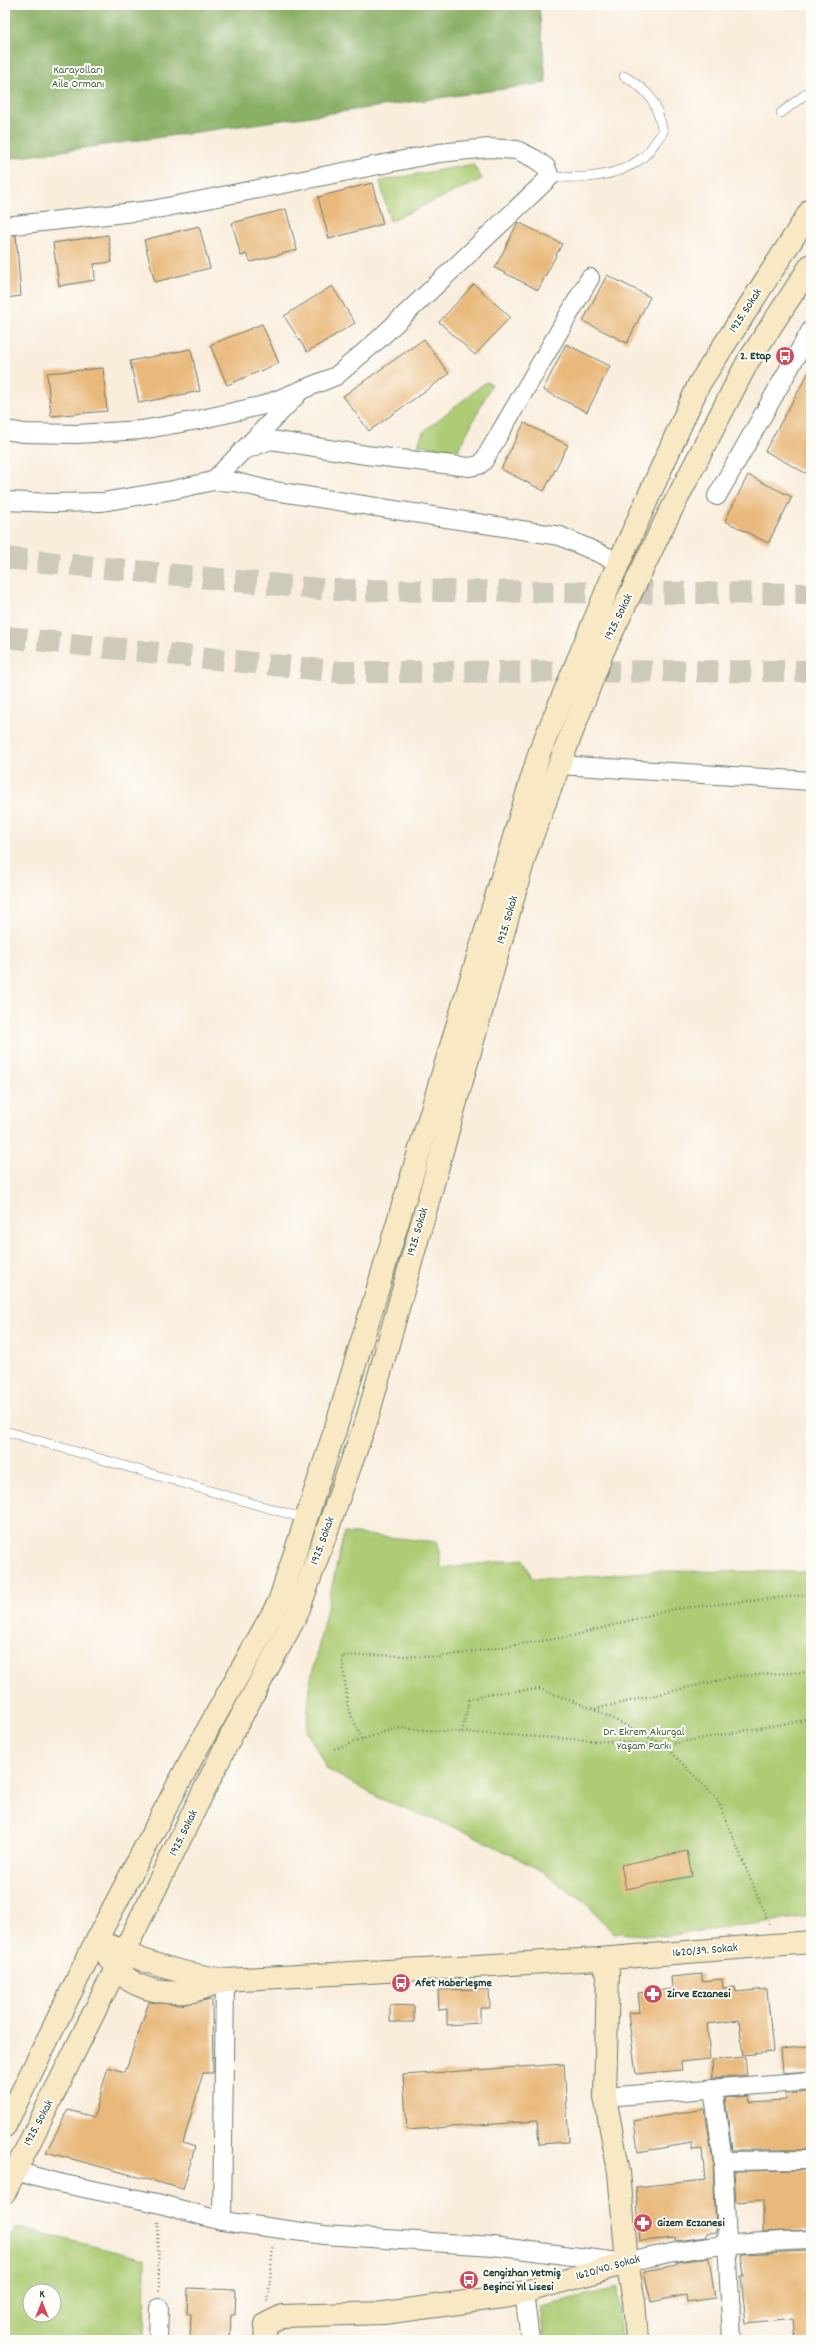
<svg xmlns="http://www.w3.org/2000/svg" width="816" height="2345" font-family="Dekko,sans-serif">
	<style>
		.green { fill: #adcc74; stroke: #668454; fill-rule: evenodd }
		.forest { fill: #8ab066; stroke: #54764d }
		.building { fill: #e9b97b }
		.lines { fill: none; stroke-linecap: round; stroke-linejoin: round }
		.highway-tunnel { stroke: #cdcaba; stroke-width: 22; stroke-dasharray: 22 11; stroke-linecap: butt }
		.lane-casing { stroke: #6b7b6f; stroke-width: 10 }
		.street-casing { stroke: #6b7b6f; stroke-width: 20 }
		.secondary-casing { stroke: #6b7b6f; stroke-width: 24 }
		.path { stroke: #6b7b6f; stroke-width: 2.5; stroke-dasharray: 1 3; stroke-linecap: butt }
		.lane { stroke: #fff; stroke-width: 9 }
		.street { stroke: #fff; stroke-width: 18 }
		.secondary { stroke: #f8e8c3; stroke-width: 22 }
		.labels { text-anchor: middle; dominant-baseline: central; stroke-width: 4; stroke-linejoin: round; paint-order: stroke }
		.park-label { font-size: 12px; fill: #426144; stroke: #fdfcf7 }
		.street-label { font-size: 12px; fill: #1f3d34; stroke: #fdfcf7 }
		.poi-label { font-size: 12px; font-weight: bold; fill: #1f3d34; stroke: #fdfcf7; text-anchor: start }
	</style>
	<rect width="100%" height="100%" fill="#fdfcf7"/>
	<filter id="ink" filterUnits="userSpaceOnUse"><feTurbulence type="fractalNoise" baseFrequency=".025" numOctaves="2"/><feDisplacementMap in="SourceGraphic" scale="8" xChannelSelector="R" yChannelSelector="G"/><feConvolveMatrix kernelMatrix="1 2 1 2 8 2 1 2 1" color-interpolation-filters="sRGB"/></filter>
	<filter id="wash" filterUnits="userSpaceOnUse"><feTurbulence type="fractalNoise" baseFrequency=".012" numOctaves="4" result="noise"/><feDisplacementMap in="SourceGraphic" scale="16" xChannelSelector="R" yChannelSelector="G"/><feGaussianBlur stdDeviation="0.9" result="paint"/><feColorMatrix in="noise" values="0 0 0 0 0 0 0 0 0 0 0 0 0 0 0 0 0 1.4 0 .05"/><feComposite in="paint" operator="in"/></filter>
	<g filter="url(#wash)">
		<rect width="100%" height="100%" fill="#f9eddc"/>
		<g class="green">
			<polygon points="473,164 482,179 390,221 380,181"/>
			<polygon points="486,382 492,384 458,450 418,445 423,432"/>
			<polygon points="344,1533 438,1542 441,1568 523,1559 532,1578 557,1579 654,1571 811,1572 811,1916 665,1936 614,1933 588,1905 540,1870 471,1834 381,1799 327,1769 307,1731 309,1687"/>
			<path d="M16 2227 145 2259 144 2340H5V2247ZM30 2291H54V2315H30Z"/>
			<polygon points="617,2288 621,2340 544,2340 540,2306"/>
		</g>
		<polygon class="forest" points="5,5 539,5 546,83 5,159"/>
		<g id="blocks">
			<g class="building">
				<polygon points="372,183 383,224 329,239 318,197"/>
				<polygon points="286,209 297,250 251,262 246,254 241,256 232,223"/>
				<polygon points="518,222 562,244 538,290 495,268"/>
				<polygon points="199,226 210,268 155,282 144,240"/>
				<polygon points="16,235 21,296 5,298 5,236"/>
				<polygon points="108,235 112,262 94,264 95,280 59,286 53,243"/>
				<polygon points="607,275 650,297 627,343 583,321"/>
				<polygon points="474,284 510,317 475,355 439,322"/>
				<polygon points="332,286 355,323 307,352 284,316"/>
				<polygon points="262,324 279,363 227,385 210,345"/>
				<polygon points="424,339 449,374 369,431 343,396"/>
				<polygon points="566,344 610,366 587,412 543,390"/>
				<polygon points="191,349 200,391 139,403 130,361"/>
				<polygon points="103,368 107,411 51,416 47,373"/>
				<polygon points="811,368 811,476 765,451"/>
				<polygon points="524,423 568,445 544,491 501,469"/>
				<polygon points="748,475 792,497 768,543 725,521"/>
				<polygon points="687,1851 692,1876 626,1889 621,1865"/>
				<polygon points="702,1974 702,1981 722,1979 723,1988 735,1987 736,1992 767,1989 773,2052 743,2055 739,2020 707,2024 710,2059 681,2062 682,2070 636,2074 628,2013 640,2012 638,1993 672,1989 671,1977"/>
				<polygon points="489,1989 490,2008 480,2008 480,2023 447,2025 447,2009 439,2010 438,1990"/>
				<polygon points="212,1999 213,2073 203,2073 183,2143 195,2147 183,2189 46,2152 68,2110 94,2117 108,2067 125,2072 149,2002 180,2005"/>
				<polygon points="390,2005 414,2006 414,2022 390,2022"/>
				<polygon points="811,2046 811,2071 783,2073 781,2049"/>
				<polygon points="745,2057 747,2075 713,2078 712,2060"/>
				<polygon points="564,2064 569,2142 539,2144 537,2121 407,2130 403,2075"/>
				<polygon points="811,2092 811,2150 732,2150 725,2098 749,2096 750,2102 786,2100 785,2094"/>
				<polygon points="705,2109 713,2162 716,2232 707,2233 707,2237 675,2241 675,2238 640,2241 636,2187 705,2180 702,2149 692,2150 692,2143 638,2152 634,2121"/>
				<polygon points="811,2170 811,2230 763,2232 763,2200 736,2202 734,2171"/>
				<polygon points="811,2251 811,2340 796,2340 794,2318 746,2323 741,2277 744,2277 741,2254"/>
				<polygon points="709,2258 715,2298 687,2302 686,2295 651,2302 644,2271 677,2265 677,2262"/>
				<polygon points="188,2288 236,2290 235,2315 231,2315 230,2340 190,2340 191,2314 187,2313"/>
			</g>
		</g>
	</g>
	<g filter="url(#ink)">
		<use href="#blocks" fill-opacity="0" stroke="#6b7b6f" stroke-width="1"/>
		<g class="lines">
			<g class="highway-tunnel">
				<polyline points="5,558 330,590 811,594"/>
				<polyline points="5,637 341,672 811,671"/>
			</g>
			<defs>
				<g id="lane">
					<polyline points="781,113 811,90"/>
					<path d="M550 177C581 178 615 179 642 158 650 152 656 140 663 132 656 101 651 92 624 76"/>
					<polyline points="5,1431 306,1519"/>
				</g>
				<g id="street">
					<polyline points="5,226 152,210 439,153 489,148 517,150 535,159 546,167 550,177 378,340 336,376 264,405 198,420 141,430 77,434 24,433 5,430"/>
					<polyline points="242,451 271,440 366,455 469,467 479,465 483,462 590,278"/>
					<polyline points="213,481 297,395"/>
					<polyline points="717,496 811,330"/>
					<polyline points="5,501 52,503 102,502 173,490 213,481 236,482 268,490 560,536 619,562"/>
					<polyline points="560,765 811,781"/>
					<polyline points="713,2088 723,2161 732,2340"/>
					<polyline points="605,2097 811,2081"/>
					<polyline points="723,2161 811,2160"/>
					<path d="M14 2171 59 2183 157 2203 222 2221 324 2235 493 2246 627 2263C687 2246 749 2242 811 2240"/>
					<polyline points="222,2221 225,1980"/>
					<polyline points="524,2292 530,2340"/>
					<polyline points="158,2340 159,2308"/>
				</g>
				<g id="secondary">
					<path d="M111 1946C147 1965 185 1974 225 1980L599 1959 811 1942"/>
					<path d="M109 1958C127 1988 159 1996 193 1991 202 1989 213 1984 222 1981"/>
					<polyline points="599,1959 608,1972 605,2097 619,2172 627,2263 634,2301 637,2340"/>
					<polyline points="5,2126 97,1939 194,1754 279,1602 336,1427 540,751 612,578 699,384 811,210"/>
					<polyline points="5,2192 233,1732 297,1614 367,1419 526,852 603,651 665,522 747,363 811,265"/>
					<polyline points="265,2340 266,2324 282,2316 384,2313 510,2296 627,2263"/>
				</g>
			</defs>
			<use href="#lane" class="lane-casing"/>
			<use href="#street" class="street-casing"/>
			<use href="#secondary" class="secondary-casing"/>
			<g class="path">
				<polyline points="595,1709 737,1676 811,1672"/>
				<polyline points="462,1732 469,1700 486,1694 540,1689 594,1709 664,1745 717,1799 770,1926"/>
				<polyline points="362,1739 348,1708 342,1656 372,1655 439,1657 572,1636 673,1609 806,1595 811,1596"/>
				<polyline points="334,1749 396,1728 664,1745 811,1719"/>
				<polyline points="158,2222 159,2291"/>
				<polyline points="268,2301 273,2245"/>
			</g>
			<use href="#lane" class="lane"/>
			<use href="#street" class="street"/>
			<use href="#secondary" class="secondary"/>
		</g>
	</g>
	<defs>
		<symbol id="bus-disc" viewBox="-11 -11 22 22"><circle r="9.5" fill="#d1495b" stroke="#fdfcf7"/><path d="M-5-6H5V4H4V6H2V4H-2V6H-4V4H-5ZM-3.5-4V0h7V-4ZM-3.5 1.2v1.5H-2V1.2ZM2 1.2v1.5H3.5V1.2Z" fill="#fff"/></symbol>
		<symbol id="pharmacy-disc" viewBox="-11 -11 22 22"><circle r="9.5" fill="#d1495b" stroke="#fdfcf7"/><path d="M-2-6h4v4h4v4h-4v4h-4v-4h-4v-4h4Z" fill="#fff"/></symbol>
	</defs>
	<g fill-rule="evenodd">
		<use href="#bus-disc" x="774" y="345" width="22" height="22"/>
		<use href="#bus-disc" x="390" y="1972" width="22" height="22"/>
		<use href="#pharmacy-disc" x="642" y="1983" width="22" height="22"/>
		<use href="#pharmacy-disc" x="632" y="2212" width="22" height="22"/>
		<use href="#bus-disc" x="458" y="2269" width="22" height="22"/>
	</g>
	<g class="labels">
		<g class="park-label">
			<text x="78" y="70">Karayolları<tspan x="78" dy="14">Aile Ormanı</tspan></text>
			<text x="644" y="1732">Dr. Ekrem Akurgal<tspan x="644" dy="14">Yaşam Parkı</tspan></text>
		</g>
		<g class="street-label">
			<text transform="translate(746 311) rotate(-57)">1925. Sokak</text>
			<text transform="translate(619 617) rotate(-64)">1925. Sokak</text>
			<text transform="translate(508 920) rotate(-74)">1925. Sokak</text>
			<text transform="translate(418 1232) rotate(-74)">1925. Sokak</text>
			<text transform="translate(323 1541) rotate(-70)">1925. Sokak</text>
			<text transform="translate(184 1833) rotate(-64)">1925. Sokak</text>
			<text transform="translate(705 1951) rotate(-5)">1620/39. Sokak</text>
			<text transform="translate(39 2123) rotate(-62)">1925. Sokak</text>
			<text transform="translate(608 2268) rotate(-16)">1620/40. Sokak</text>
		</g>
		<g class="poi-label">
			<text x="771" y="356" text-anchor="end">2. Etap</text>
			<text x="415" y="1983">Afet Haberleşme</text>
			<text x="667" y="1994">Zirve Eczanesi</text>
			<text x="657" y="2223">Gizem Eczanesi</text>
			<text x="483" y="2273">Cengizhan Yetmiş<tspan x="483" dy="14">Beşinci Yıl Lisesi</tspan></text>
		</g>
	</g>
	<rect width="816" height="2345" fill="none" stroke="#fdfcf7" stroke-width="20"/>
	<g transform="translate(42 2303)"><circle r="19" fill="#fdfcf7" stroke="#a4b0a9"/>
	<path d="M0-3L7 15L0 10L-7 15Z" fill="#d1495b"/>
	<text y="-6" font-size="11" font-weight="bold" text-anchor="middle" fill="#1f3d34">K</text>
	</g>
</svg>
